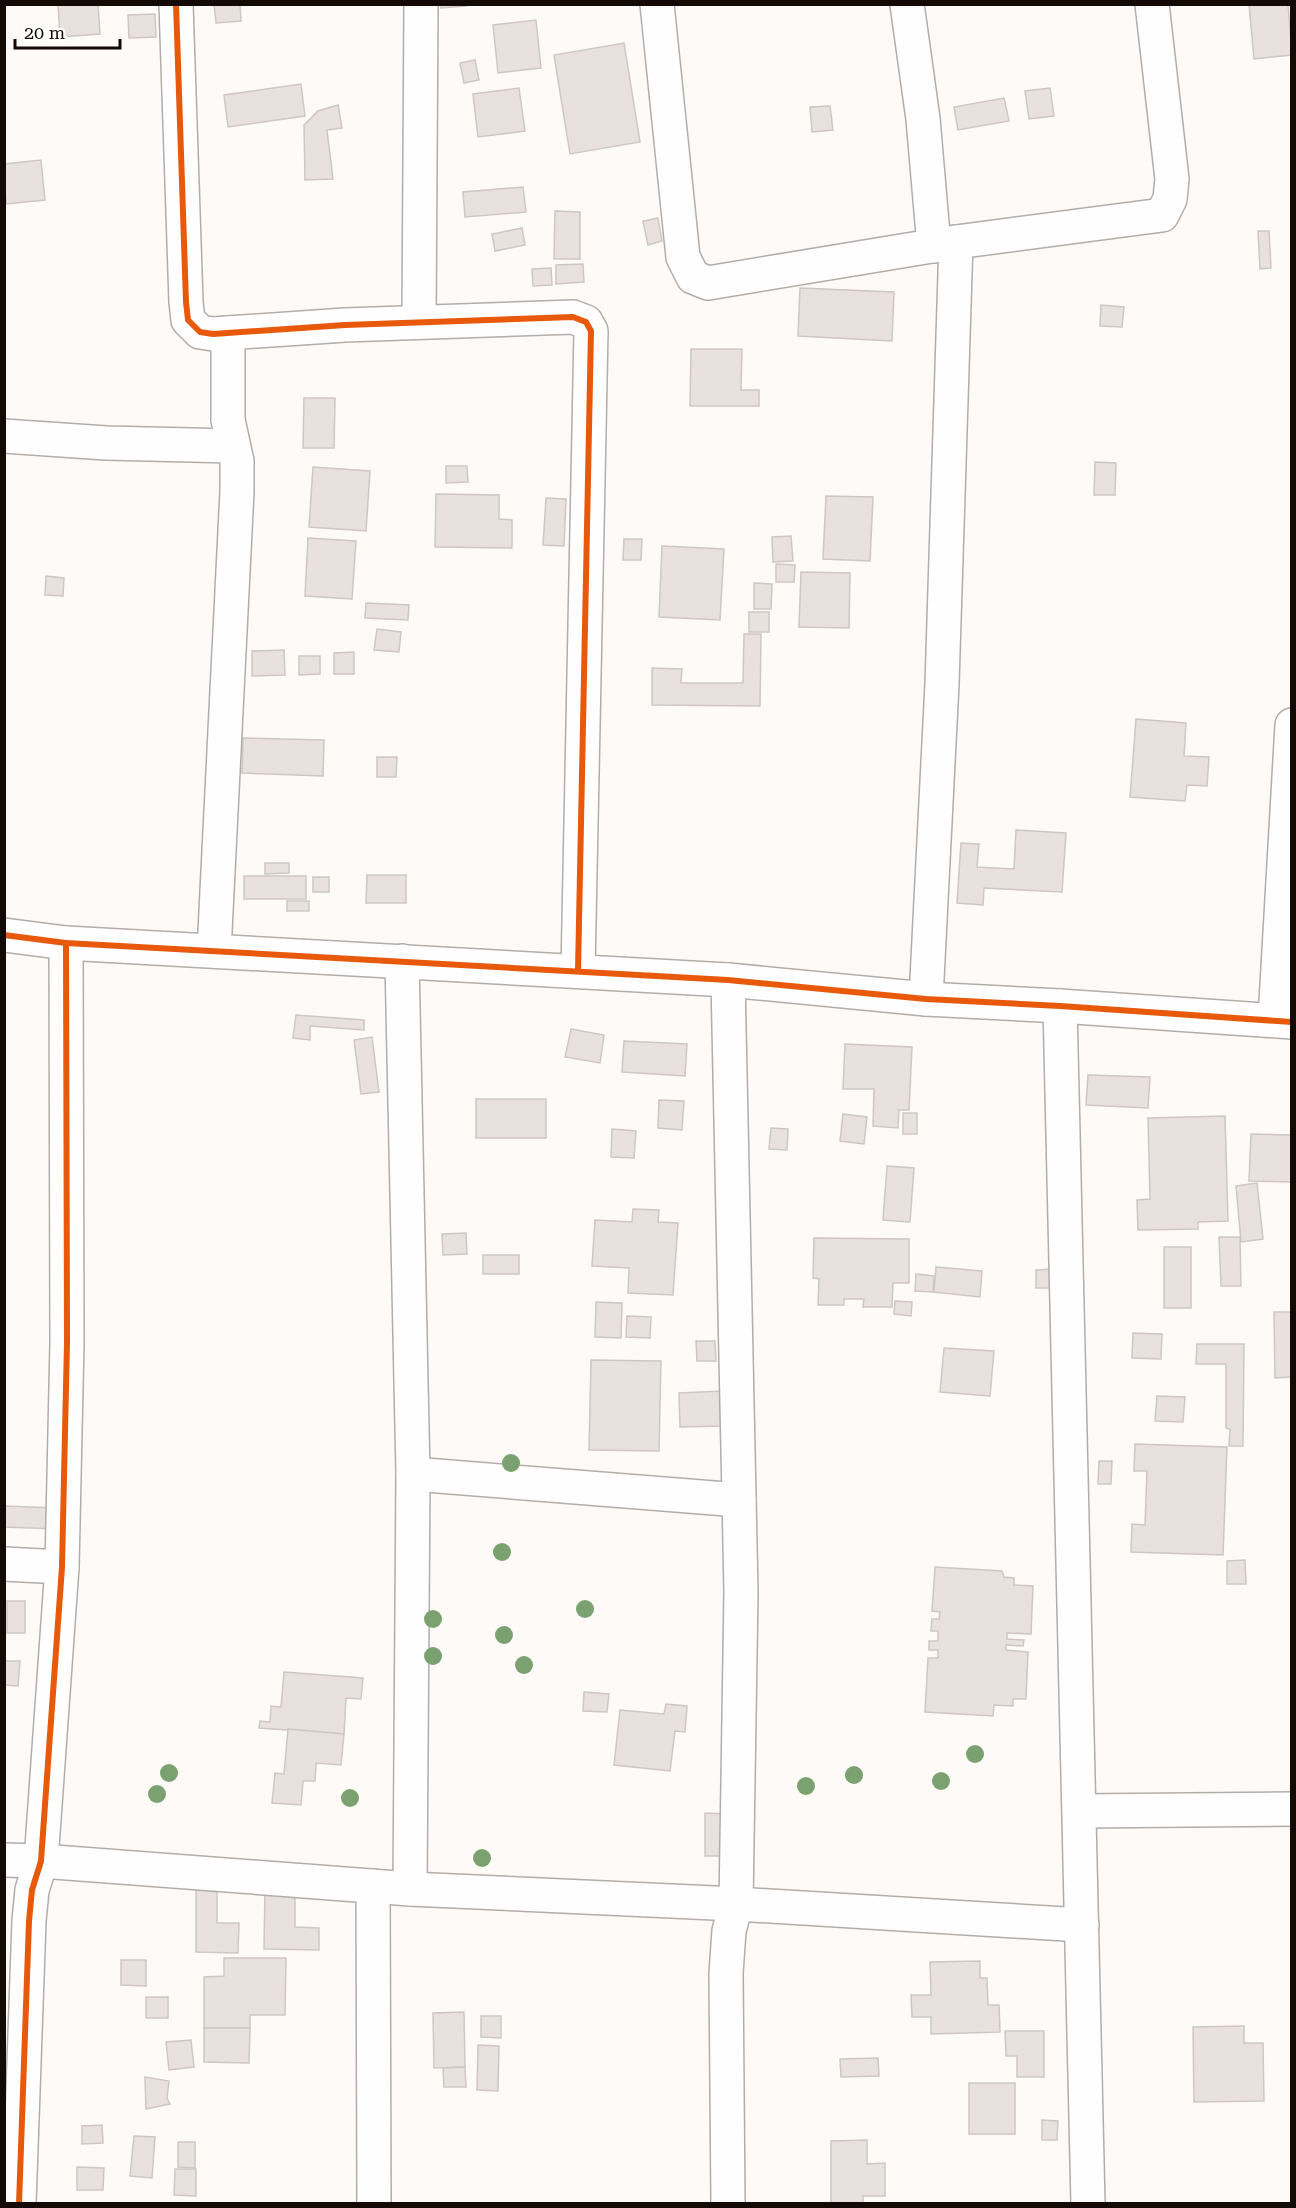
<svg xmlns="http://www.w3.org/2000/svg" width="1296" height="2208" font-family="'Roboto Serif',serif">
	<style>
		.building { fill: #e9e1dd; stroke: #cec7c4; stroke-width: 1.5 }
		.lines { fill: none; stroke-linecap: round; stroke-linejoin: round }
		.minor-casing { stroke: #b3ada9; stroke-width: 36 }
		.minor { stroke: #fffefe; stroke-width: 33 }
		.cycleway-casing { stroke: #fff; stroke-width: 10 }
		.cycleway { stroke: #e8590c; stroke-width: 6 }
		.tree { fill: #7ba170 }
	</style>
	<rect width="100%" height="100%" fill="#fdfaf8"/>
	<g class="building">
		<polygon points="58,4 98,4 100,34 60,37"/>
		<polygon points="214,4 246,4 240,5 241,21 216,23"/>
		<polygon points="441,4 466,4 466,6 441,8"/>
		<polygon points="1249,4 1288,4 1292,55 1254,59"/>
		<polygon points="155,14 156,37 129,38 128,15"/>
		<polygon points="536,20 541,68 498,73 493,25"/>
		<polygon points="624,43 640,142 570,154 554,55"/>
		<polygon points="475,60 479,80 464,83 460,63"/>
		<polygon points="301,84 305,116 228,127 224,95"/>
		<polygon points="519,88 525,131 478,137 473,94"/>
		<polygon points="1050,88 1054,116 1029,119 1025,91"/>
		<polygon points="1004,98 1009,121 958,130 954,107"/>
		<polygon points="338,105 342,128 327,130 333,179 305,180 304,125 318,111"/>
		<polygon points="830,106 833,130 812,132 810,107"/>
		<polygon points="41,160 45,200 6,204 4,164"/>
		<polygon points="523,187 526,212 465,217 463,192"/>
		<polygon points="555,211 580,212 580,259 554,259"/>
		<polygon points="658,218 662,241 648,245 643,221"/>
		<polygon points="522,228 525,245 495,251 492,234"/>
		<polygon points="1258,231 1269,231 1271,268 1260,269"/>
		<polygon points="583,264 584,282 556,284 556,265"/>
		<polygon points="551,268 552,285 533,286 532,269"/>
		<polygon points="800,288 894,292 892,341 798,336"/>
		<polygon points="1101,305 1124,307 1122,327 1100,326"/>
		<polygon points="691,349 742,349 741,390 759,390 759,406 690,406"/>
		<polygon points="304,398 335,398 334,448 303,448"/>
		<polygon points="1095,462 1116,463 1115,495 1094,495"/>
		<polygon points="446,466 467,466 468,482 446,483"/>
		<polygon points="313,467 370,471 366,531 309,527"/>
		<polygon points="436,494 499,495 499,519 512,520 512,548 435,547"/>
		<polygon points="826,496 873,497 870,561 823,559"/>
		<polygon points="546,498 566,499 564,546 543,545"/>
		<polygon points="791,536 793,561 773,562 772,537"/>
		<polygon points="308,538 356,541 352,599 305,596"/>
		<polygon points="624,539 642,539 641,560 623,560"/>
		<polygon points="662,546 724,549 720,620 659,617"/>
		<polygon points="776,564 795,565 794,582 776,582"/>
		<polygon points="801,572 850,573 849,628 799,627"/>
		<polygon points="46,576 64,578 63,596 45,595"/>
		<polygon points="754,583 772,584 771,609 754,609"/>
		<polygon points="366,603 409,605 408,620 365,618"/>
		<rect x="749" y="612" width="20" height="20"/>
		<polygon points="377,629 401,632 399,652 374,650"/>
		<polygon points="744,634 761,634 760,706 652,705 652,668 682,669 681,683 743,683"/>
		<polygon points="284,650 285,675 252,676 252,651"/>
		<polygon points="354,652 354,674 334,674 334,653"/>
		<polygon points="299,656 320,656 320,674 299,675"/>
		<polygon points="1136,719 1186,723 1184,756 1209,757 1207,786 1187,785 1185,801 1130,797"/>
		<polygon points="243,738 324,740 323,776 242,773"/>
		<polygon points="377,757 397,757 396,777 377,777"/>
		<polygon points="1016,830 1066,833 1062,892 984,888 983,905 957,903 961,843 979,844 977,867 1014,869"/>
		<polygon points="265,863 289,863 289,873 265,874"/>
		<polygon points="367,875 406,875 406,903 366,903"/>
		<rect x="244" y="876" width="62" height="23"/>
		<rect x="313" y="877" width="16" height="15"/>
		<rect x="287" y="901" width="22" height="10"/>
		<polygon points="296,1015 364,1020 364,1030 310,1026 310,1040 293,1038"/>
		<polygon points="571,1029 604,1035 600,1063 565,1057"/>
		<polygon points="372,1037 379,1092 361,1094 354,1040"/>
		<polygon points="624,1041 687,1044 685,1076 622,1072"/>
		<polygon points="845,1044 912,1047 909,1110 899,1110 898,1128 873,1126 874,1089 843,1089"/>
		<polygon points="1088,1075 1150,1077 1148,1108 1086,1105"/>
		<rect x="476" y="1099" width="70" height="39"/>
		<polygon points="659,1100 684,1101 682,1130 658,1128"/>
		<rect x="903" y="1113" width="14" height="21"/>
		<polygon points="843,1114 867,1117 864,1144 840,1141"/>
		<polygon points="1225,1116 1228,1221 1198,1222 1198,1229 1138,1230 1137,1200 1150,1199 1148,1118"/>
		<polygon points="771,1128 788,1129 787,1150 769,1149"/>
		<polygon points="612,1129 636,1131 634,1158 611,1157"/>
		<polygon points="1251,1134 1292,1135 1292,1182 1249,1181"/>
		<polygon points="887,1166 914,1168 910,1222 883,1220"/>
		<polygon points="1257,1183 1263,1239 1241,1242 1236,1186"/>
		<polygon points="633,1209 659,1210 658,1222 678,1223 673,1295 628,1293 629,1268 592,1266 595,1220 632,1222"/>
		<polygon points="466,1233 467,1254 443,1255 442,1234"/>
		<polygon points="1219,1237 1240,1237 1241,1286 1221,1286"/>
		<polygon points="814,1238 909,1239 909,1283 893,1283 892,1307 863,1307 864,1299 844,1299 844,1305 818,1305 819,1279 813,1278"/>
		<rect x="1164" y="1247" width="27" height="61"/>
		<rect x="483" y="1255" width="36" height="19"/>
		<polygon points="936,1267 982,1271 980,1297 934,1292"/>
		<polygon points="1053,1269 1053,1288 1036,1288 1036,1270"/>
		<polygon points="916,1274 934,1276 933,1292 915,1291"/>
		<polygon points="895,1301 912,1302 911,1316 894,1314"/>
		<polygon points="596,1302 622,1303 621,1338 595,1337"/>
		<polygon points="1274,1312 1292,1312 1292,1377 1275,1378"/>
		<polygon points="627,1316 651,1317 650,1338 626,1337"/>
		<polygon points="1133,1333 1162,1334 1161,1359 1132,1358"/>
		<polygon points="696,1341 715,1341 716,1361 697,1361"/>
		<polygon points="1197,1344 1244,1344 1243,1446 1229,1446 1230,1429 1226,1428 1226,1364 1196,1364"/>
		<polygon points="944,1348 994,1351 990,1396 940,1392"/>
		<polygon points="591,1360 661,1361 659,1451 589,1450"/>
		<polygon points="723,1391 725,1426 680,1427 679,1393"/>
		<polygon points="1157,1396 1185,1397 1183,1422 1155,1421"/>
		<polygon points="1135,1444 1227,1447 1223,1555 1131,1552 1132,1524 1145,1525 1147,1471 1134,1471"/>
		<polygon points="1099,1461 1112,1461 1111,1484 1098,1484"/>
		<polygon points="4,1506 57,1508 56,1529 4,1527"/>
		<polygon points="1245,1560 1246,1584 1227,1584 1227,1561"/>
		<polygon points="935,1567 1002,1571 1004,1577 1014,1578 1014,1585 1033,1586 1031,1634 1007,1633 1007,1639 1024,1640 1023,1646 1006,1645 1006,1650 1028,1652 1026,1699 1013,1699 1013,1706 994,1705 993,1716 925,1712 928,1658 938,1658 938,1650 929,1650 929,1641 938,1641 938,1631 931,1631 932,1619 939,1619 940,1612 932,1611"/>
		<rect x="7" y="1601" width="18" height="32"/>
		<polygon points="4,1661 20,1661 18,1686 4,1685"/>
		<polygon points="284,1672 363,1678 361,1699 346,1698 344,1734 259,1728 260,1721 270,1722 271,1706 281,1707"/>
		<polygon points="584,1692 609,1694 607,1712 583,1711"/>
		<polygon points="666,1704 687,1706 685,1732 675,1731 670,1771 614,1765 620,1710 664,1714"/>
		<polygon points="288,1729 344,1734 341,1765 316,1763 315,1781 303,1781 301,1805 272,1803 275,1773 284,1774"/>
		<polygon points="705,1813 728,1814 728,1856 705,1856"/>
		<polygon points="196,1885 217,1885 217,1923 239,1923 238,1953 196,1952"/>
		<polygon points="265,1888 295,1888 295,1927 319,1928 319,1950 264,1949"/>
		<polygon points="224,1958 286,1958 285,2015 250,2015 250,2028 204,2028 204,1977 224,1976"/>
		<polygon points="121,1960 146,1960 146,1986 121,1985"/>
		<polygon points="980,1961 980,1978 987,1978 988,2005 999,2005 1000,2032 931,2034 931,2017 912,2017 911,1995 931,1995 930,1962"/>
		<rect x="146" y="1997" width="22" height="21"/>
		<polygon points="464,2012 465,2067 434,2068 433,2013"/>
		<polygon points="481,2016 501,2016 501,2038 481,2037"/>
		<polygon points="1244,2026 1244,2043 1263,2043 1264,2101 1194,2102 1193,2027"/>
		<polygon points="204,2028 250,2028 249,2063 204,2062"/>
		<polygon points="1005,2031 1044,2031 1044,2077 1017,2077 1017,2056 1006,2056"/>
		<polygon points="191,2040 194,2067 169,2070 166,2042"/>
		<polygon points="478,2045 499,2046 498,2091 477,2090"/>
		<polygon points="878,2058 879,2076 841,2077 840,2059"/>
		<polygon points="465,2067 466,2087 444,2087 443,2068"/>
		<polygon points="145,2077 169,2081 167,2098 170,2104 146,2109"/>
		<rect x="969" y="2083" width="46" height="51"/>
		<polygon points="1042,2120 1058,2121 1057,2140 1042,2140"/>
		<polygon points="102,2125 103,2143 82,2144 82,2126"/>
		<polygon points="134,2136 155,2137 152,2178 130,2176"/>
		<polygon points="867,2140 867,2164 885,2163 885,2196 863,2196 863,2204 831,2204 831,2141"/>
		<polygon points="178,2142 195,2142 195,2168 178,2167"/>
		<polygon points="77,2167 104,2168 103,2190 77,2190"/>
		<polygon points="175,2169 196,2169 196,2196 174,2195"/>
	</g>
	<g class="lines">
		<defs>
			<g id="minor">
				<polyline points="176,4 186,302 188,320 200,332 213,334 345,325 573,317 586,322 591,331 578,971"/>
				<polyline points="657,4 683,257 693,277 708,283 956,242 1162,215 1170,199 1172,179 1152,4"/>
				<polyline points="907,4 923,119 934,246"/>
				<polyline points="419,322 421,4"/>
				<polyline points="4,436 106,443 233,446"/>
				<polyline points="4,935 66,943 728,980 926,999 1060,1006 1292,1022"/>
				<polyline points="214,951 237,491 237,461 228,420 228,333"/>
				<polyline points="402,961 413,1474 410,1889"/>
				<polyline points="728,980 741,1592 736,1904 729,1931 726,1973 728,2204"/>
				<polyline points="926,999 942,684 956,242"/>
				<polyline points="1060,1006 1088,2204"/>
				<polyline points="1275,1020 1292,725"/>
				<polyline points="413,1474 739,1500"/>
				<polyline points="4,1564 62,1567"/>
				<polyline points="1080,1811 1292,1809"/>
				<polyline points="4,1860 41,1861 410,1889 736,1904 1082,1925"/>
				<polyline points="373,1886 374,2204"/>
				<polyline points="19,2204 29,1921 32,1890 41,1861 62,1567 67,1342 66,943"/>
			</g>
		</defs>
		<use href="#minor" class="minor-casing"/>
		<use href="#minor" class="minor"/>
		<defs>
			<g id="cycleway">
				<polyline points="176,4 186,302 188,320 200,332 213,334 345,325 573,317 586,322 591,331 578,971"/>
				<polyline points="4,935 66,943 728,980 926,999 1060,1006 1292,1022"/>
				<polyline points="19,2204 29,1921 32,1890 41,1861 62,1567 67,1342 66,943"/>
			</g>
		</defs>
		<use href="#cycleway" class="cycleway-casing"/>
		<use href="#cycleway" class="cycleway"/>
	</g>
	<g class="tree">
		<circle cx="511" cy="1463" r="9"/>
		<circle cx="502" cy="1552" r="9"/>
		<circle cx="585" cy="1609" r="9"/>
		<circle cx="433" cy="1619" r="9"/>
		<circle cx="504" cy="1635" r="9"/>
		<circle cx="433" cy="1656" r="9"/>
		<circle cx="524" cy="1665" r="9"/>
		<circle cx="975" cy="1754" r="9"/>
		<circle cx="169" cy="1773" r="9"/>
		<circle cx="854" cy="1775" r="9"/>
		<circle cx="941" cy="1781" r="9"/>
		<circle cx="806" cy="1786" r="9"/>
		<circle cx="157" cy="1794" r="9"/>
		<circle cx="350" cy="1798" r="9"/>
		<circle cx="482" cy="1858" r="9"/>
	</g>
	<rect width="1296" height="2208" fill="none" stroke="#130a06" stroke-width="12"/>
	<path d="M15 39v9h105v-9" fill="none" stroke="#130a06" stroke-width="3"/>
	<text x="24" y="39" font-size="18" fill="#130a06" stroke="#ffffff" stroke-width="4.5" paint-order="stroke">20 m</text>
</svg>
